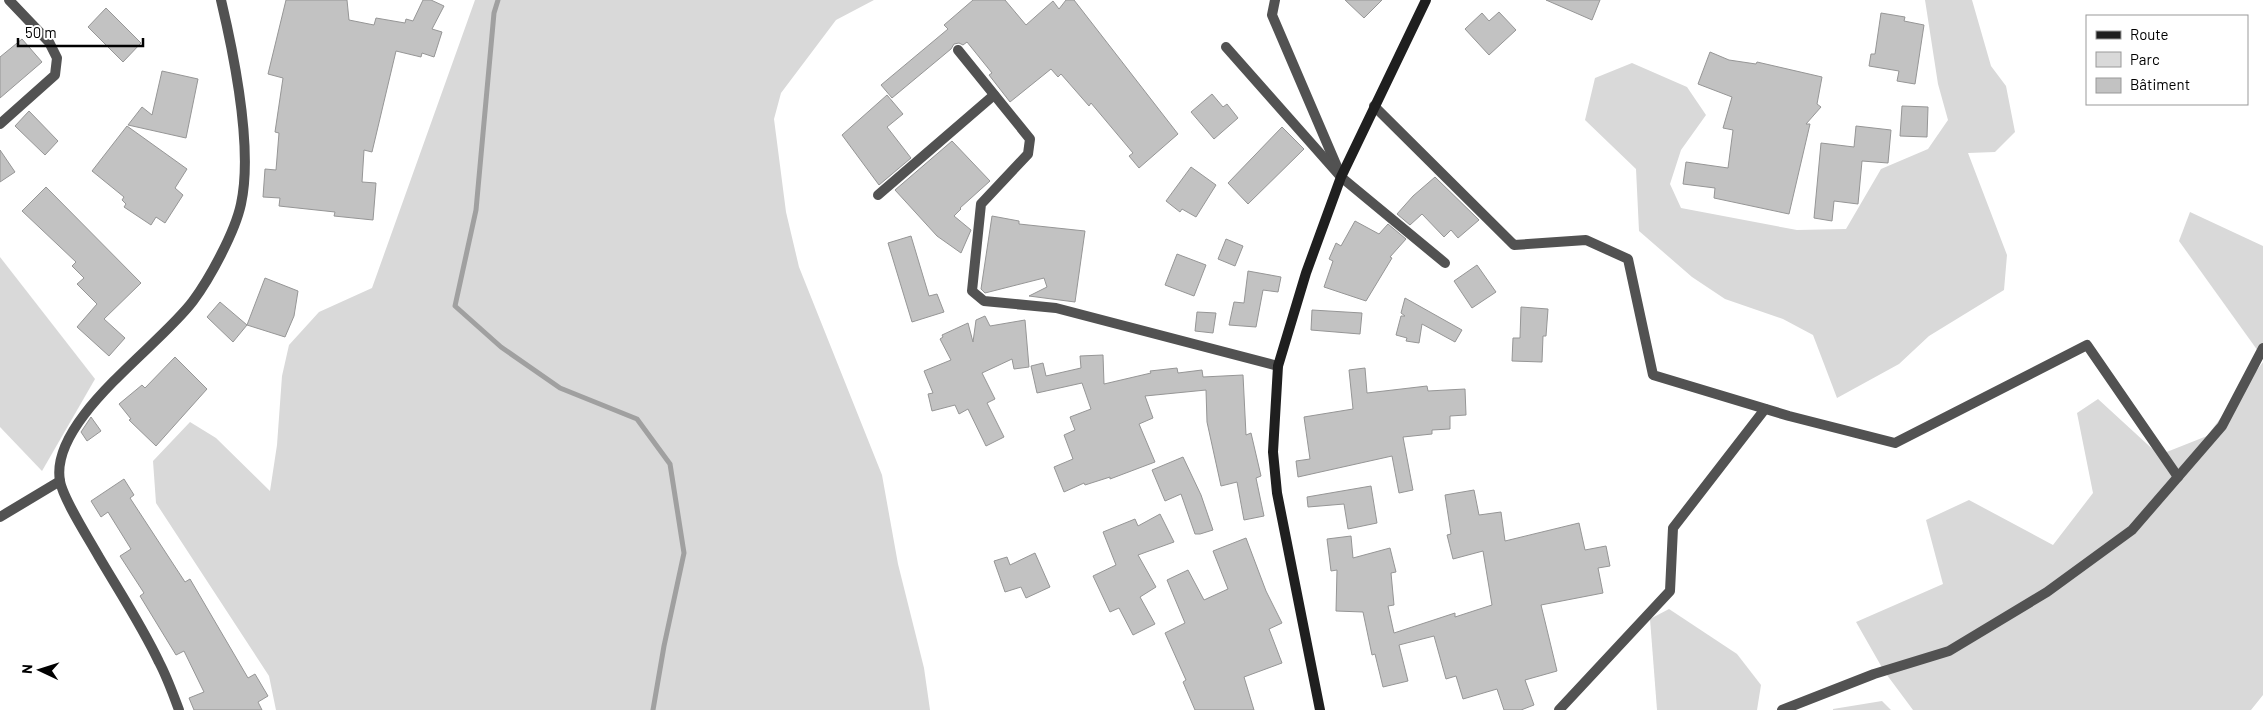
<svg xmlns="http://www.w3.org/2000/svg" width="2263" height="710" font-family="Barlow,sans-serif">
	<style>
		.green { fill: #d9d9d9 }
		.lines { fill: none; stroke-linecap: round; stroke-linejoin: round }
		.stream { stroke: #a0a0a0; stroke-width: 5 }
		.building { fill: #c2c2c2; stroke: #969696 }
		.minor { stroke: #525252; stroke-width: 10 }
		.secondary { stroke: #1f1f1f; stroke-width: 10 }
	</style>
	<rect width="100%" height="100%" fill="#fff"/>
	<g class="green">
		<polygon points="475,0 874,0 836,20 781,93 774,119 786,212 799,267 882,475 898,564 924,668 930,710 276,710 269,676 156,503 153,461 190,422 216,438 270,491 277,445 282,376 289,345 319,312 372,288"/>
		<polygon points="1922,0 1972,0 1991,66 2006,86 2015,132 1995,152 1968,153 2007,255 2004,290 1929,336 1899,364 1837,398 1813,335 1783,319 1725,299 1692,277 1639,231 1636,169 1585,120 1595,78 1632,63 1687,87 1706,115 1681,150 1670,184 1681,208 1797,230 1846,229 1881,169 1928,149 1948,120 1938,84 1925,0"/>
		<polygon points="2190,212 2263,246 2263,358 2179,241"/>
		<polygon points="0,257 95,379 42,471 0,427"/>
		<polygon points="2263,362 2263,695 2251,710 1913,710 1884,671 1856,622 1943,584 1926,520 1969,500 2053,545 2093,493 2077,413 2098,399 2159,455 2207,436"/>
		<polygon points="1669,609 1737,654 1761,685 1757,710 1657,710 1650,619"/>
		<polygon points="1882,701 1891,710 1833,710 1833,709"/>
	</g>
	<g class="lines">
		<polyline class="stream" points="498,0 494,13 476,210 455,306 501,347 560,388 637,419 670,464 684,553 664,646 653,710"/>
	</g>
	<g class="building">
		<polygon points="286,0 347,0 349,20 374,25 376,18 405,23 406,19 413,21 423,0 431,0 444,6 432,29 442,32 434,57 422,53 421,57 396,51 372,152 364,150 362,182 376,183 373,220 334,216 335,212 279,206 280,198 263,197 265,169 276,170 279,133 275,132 283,78 268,74"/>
		<polygon points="973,0 1005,0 1026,25 1053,1 1059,9 1066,0 1074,0 1178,134 1139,168 1129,156 1133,153 1091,103 1089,106 1061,74 1058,77 1051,69 1010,102 989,75 992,73 967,42 963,45 959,43 954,44 951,49 892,98 881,85 948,29 944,25"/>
		<polygon points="1345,0 1382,0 1364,18"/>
		<polygon points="1546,0 1600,0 1592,20"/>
		<polygon points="106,8 141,43 123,62 88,27"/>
		<polygon points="1499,12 1516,30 1489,55 1465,29 1482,13 1489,21"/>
		<polygon points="1881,13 1905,17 1904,21 1924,25 1915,84 1897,81 1899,71 1869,66 1871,54 1875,54"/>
		<polygon points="22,39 42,62 0,98 0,57"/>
		<polygon points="1710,52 1729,60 1756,64 1757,62 1822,77 1817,104 1821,107 1806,124 1810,124 1789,214 1714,198 1715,188 1683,184 1686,162 1728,168 1733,130 1723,128 1732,97 1698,84"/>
		<polygon points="162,71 198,79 186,138 128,125 142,107 152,115"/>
		<polygon points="1212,94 1223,107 1227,104 1238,118 1214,139 1191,112"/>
		<polygon points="887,95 903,114 887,127 911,158 879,185 842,135"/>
		<polygon points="1902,106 1928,107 1927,137 1900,136"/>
		<polygon points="29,111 58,141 45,155 15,126"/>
		<polygon points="127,126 187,169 175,188 183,195 165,223 156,217 151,225 124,207 126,204 122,200 124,197 92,171"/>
		<polygon points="1856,126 1891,130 1888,163 1862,161 1858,204 1834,201 1832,221 1814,218 1821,143 1854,147"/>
		<polygon points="1282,127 1304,149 1248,204 1228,183"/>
		<polygon points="952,141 990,181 960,208 961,209 954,216 971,230 961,253 937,236 895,190"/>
		<polygon points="0,150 15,172 0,182"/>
		<polygon points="1191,167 1216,185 1196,217 1182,209 1180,212 1166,201"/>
		<polygon points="1435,177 1479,220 1458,238 1451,230 1444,237 1422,214 1410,225 1397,214 1413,196"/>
		<polygon points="46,187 141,283 104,319 125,338 109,356 77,327 97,304 77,284 84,278 72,266 76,262 22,211"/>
		<polygon points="992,216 1019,221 1019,224 1085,231 1075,302 1029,296 1047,287 1044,278 985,293 981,289"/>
		<polygon points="1355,221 1379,234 1388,224 1406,239 1390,257 1392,258 1366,301 1324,287 1333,261 1329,259 1336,243 1341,246"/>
		<polygon points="911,236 929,296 937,294 944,312 912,322 888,243"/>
		<polygon points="1226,239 1243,246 1235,266 1218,259"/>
		<polygon points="1177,254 1206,265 1194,296 1165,285"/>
		<polygon points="1477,265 1496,292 1472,308 1454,281"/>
		<polygon points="1248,271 1281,277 1278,292 1263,290 1256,327 1229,325 1234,302 1244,303"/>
		<polygon points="265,278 298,291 294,316 285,337 247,325 233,342 207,317 220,302 247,325"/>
		<polygon points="1405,298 1462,330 1455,342 1422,324 1419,343 1406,341 1407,338 1396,335 1401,316 1405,316 1401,313"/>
		<polygon points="1521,307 1548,309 1546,336 1543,336 1542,362 1512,361 1513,338 1520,338"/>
		<polygon points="1312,310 1362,313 1360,334 1311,330"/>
		<polygon points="1197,312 1216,313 1213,333 1195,331"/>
		<polygon points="985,316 990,326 1025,320 1029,367 1014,369 1012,359 982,373 995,399 987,403 1004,437 986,446 968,409 959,414 955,405 932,411 928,394 933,393 924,371 951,360 940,339 943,337 942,335 968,323 973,342 976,320"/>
		<polygon points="1103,355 1104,384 1151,373 1150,371 1177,368 1178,373 1202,370 1203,377 1243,375 1246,435 1251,433 1261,476 1256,478 1264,516 1244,520 1237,482 1221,486 1207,422 1206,390 1145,396 1153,418 1139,424 1155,462 1110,479 1110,477 1085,485 1084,483 1064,492 1054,467 1073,459 1064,435 1075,430 1070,417 1091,409 1082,383 1037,393 1031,366 1043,363 1046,376 1081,368 1080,356"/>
		<polygon points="175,357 207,389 156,446 129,420 131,419 119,404 142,385 145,388"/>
		<polygon points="1365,368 1367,393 1427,386 1428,391 1465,389 1466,415 1450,416 1450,429 1432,430 1432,434 1403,437 1413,490 1399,493 1392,456 1298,477 1296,461 1310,459 1304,417 1353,409 1349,370"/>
		<polygon points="91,417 101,431 87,441 81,432"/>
		<polygon points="1183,457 1201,495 1213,530 1200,534 1195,534 1181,494 1165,501 1152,470"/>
		<polygon points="124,479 134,495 130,498 185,582 190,579 248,678 255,674 268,696 258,702 262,710 194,710 189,698 204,692 184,651 176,655 140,596 144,593 120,556 131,549 108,512 101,517 91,501"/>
		<polygon points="1371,486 1377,523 1348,529 1344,504 1308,507 1307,497"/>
		<polygon points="1474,490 1479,515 1501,512 1505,541 1579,523 1585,550 1606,546 1610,566 1598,568 1603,593 1541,605 1557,671 1525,680 1534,705 1521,710 1504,710 1497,689 1463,699 1456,676 1446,679 1434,636 1399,645 1408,681 1383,687 1375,654 1372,655 1363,612 1336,611 1337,570 1331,571 1327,539 1351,536 1353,558 1390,548 1396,572 1391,573 1394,605 1388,606 1394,633 1455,613 1455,617 1492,605 1483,551 1453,559 1447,535 1451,534 1445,495"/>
		<polygon points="1160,514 1174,542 1138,555 1156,587 1140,597 1155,624 1133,635 1119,608 1110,612 1093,576 1116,565 1103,532 1135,519 1138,526"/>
		<polygon points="1246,538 1266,591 1282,623 1269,629 1282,663 1244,677 1254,710 1195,710 1183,682 1186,680 1165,633 1185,623 1167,580 1188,570 1204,600 1228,589 1213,551"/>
		<polygon points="1035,553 1050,587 1026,598 1021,587 1005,592 994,561 1007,557 1010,565"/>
	</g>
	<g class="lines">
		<g class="minor">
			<polyline points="1275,0 1272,15 1338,169"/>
			<polyline points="1226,47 1341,177 1445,263"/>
			<polyline points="958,50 1030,139 1028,154 981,204 972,291 984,301 1056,308 1278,366"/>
			<polyline points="1374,106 1514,245 1586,240 1628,259 1653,375 1789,416 1895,443 2087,345 2178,477"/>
			<polyline points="0,124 55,75 57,58 49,42 9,0"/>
			<polyline points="878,195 994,95"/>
			<polyline points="0,517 60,481"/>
			<path d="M179 710C173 694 167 677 159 662 142 626 119 591 99 557 89 539 63 499 60 481 49 420 159 347 193 301 210 278 235 232 241 204 253 149 234 55 221 0"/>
			<polyline points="1559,710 1670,591 1673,528 1765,409"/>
			<polyline points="1782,710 1874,674 1949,651 2047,592 2132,530 2222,426 2263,348"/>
		</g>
		<polyline class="secondary" points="1320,710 1277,493 1273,452 1278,366 1306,273 1341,177 1426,0"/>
	</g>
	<rect x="2086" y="15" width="162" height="90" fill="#ffffff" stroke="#999999"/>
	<rect x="2096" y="31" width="25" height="8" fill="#1f1f1f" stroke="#999999"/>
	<text x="2130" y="40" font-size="15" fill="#000000">Route</text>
	<rect x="2096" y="52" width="25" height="15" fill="#d9d9d9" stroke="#999999"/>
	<text x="2130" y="65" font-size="15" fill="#000000">Parc</text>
	<rect x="2096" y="78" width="25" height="15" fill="#c2c2c2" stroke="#999999"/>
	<text x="2130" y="90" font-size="15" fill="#000000">Bâtiment</text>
	<g transform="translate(40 670) rotate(274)" stroke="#ffffff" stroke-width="4" paint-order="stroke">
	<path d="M0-4L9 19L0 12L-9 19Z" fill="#000000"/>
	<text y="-8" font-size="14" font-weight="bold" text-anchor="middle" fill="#000000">N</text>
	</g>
	<path d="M18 38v8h125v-8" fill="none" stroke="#000000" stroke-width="2.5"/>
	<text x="25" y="38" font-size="15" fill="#000000" stroke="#ffffff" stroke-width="4" paint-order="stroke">50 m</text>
</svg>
